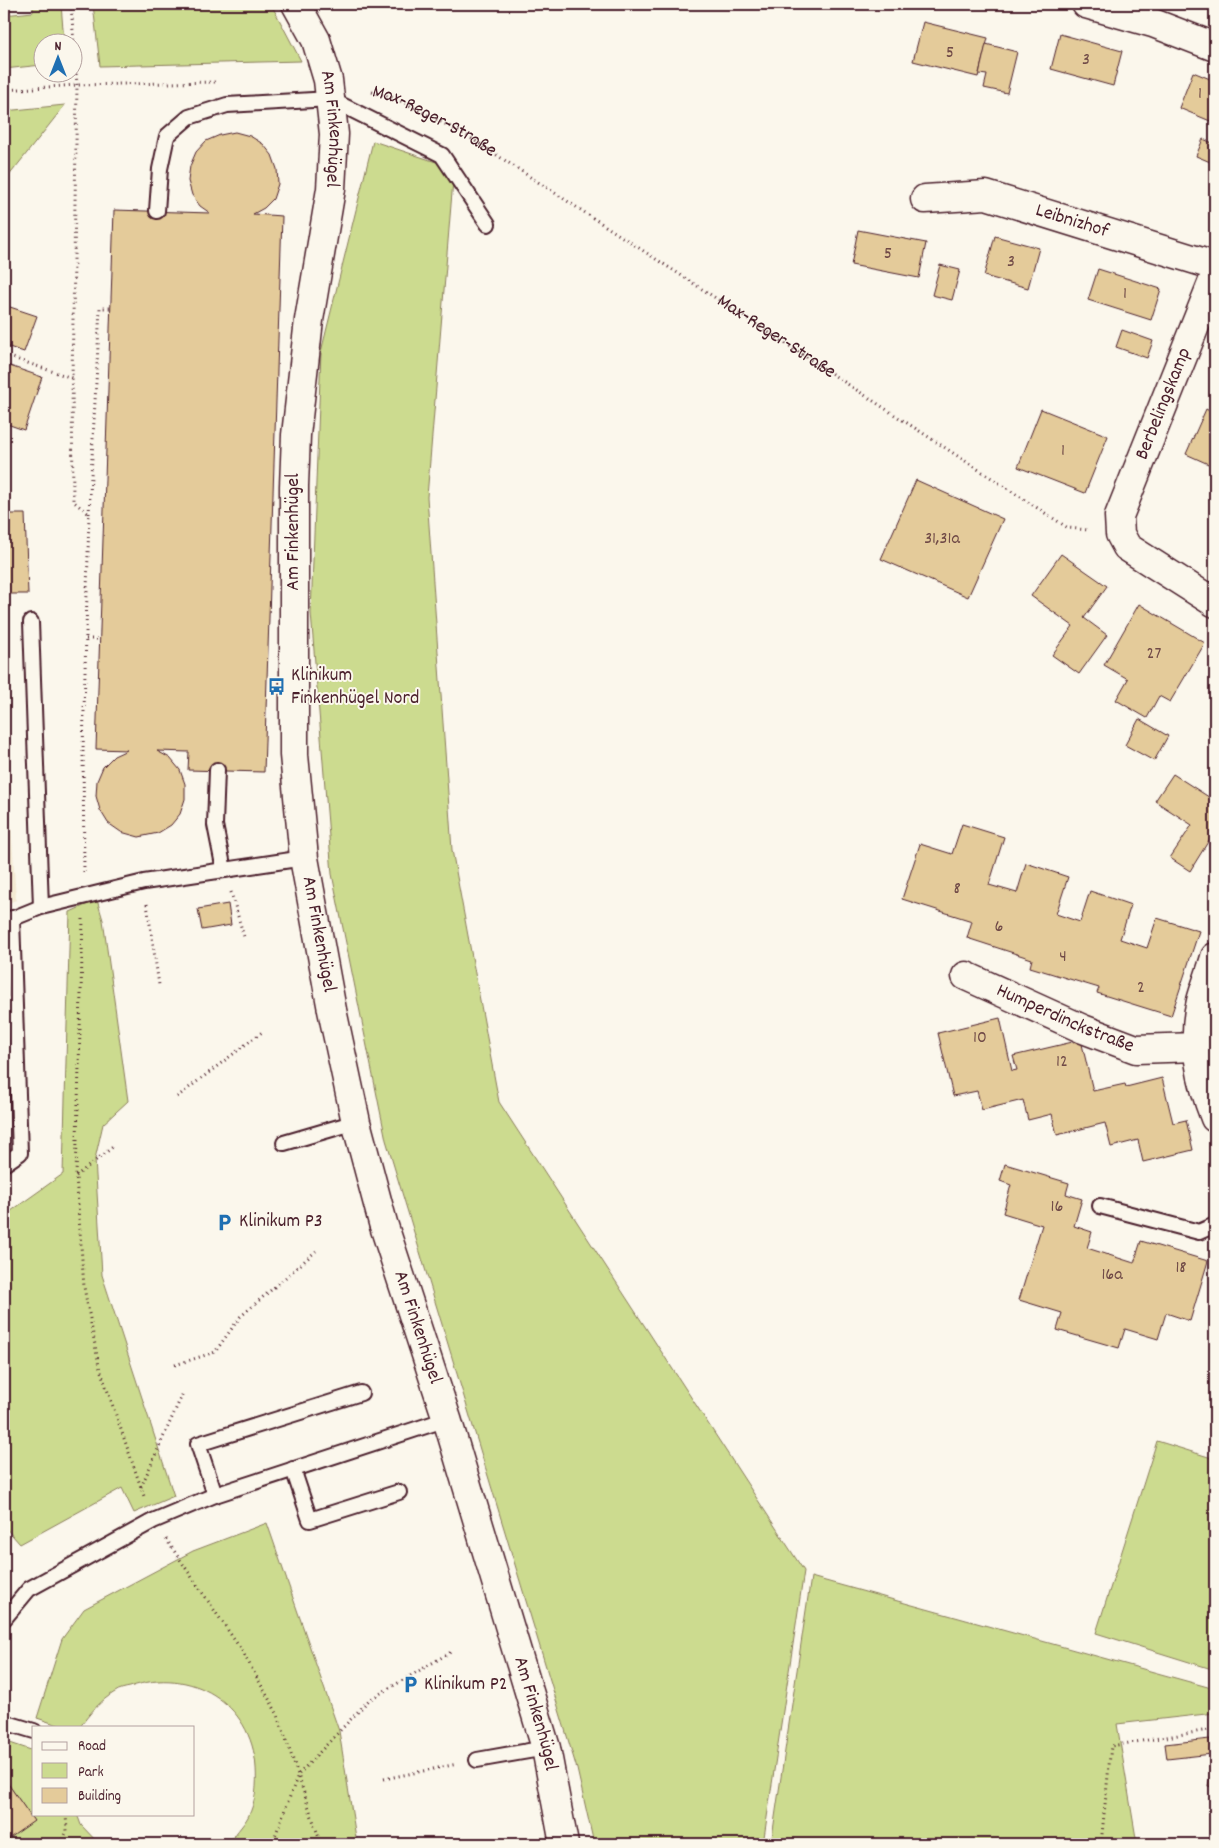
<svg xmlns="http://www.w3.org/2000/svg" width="1219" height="1848" font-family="Dekko,sans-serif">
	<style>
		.built { fill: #f4ead3 }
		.green { fill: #ccdb8f; stroke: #8b7d5d }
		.building { fill: #e4cb9a; stroke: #4a1f2b }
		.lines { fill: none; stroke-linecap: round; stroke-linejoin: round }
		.service-casing { stroke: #4a1f2b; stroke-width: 18 }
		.minor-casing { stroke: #4a1f2b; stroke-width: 31 }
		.path { stroke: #4a1f2b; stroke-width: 3; stroke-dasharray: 1 4; stroke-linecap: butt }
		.service { stroke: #fbf7ec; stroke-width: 14 }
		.minor { stroke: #fbf7ec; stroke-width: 28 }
		.labels { text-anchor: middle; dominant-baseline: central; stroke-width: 4; stroke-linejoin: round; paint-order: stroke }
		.number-label { font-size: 18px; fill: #704a47 }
		.street-label { font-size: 20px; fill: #4a1f2b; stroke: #fbf7ec }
		.poi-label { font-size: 20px; fill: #4a1f2b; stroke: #fbf7ec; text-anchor: start }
	</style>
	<rect width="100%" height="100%" fill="#fbf7ec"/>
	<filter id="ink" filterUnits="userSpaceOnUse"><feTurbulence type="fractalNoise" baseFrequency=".02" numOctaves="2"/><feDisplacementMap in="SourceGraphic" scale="10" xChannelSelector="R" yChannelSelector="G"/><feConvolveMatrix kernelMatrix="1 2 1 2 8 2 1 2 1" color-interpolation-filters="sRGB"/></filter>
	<g filter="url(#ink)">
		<polygon class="built" points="4,788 9,791 16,900 4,905"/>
		<g class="green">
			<polygon points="33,4 61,4 64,42 42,42 42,65 4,69 4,15 33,12"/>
			<polygon points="93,4 271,4 301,61 100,66"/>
			<polygon points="65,105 4,182 4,111"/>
			<polygon points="373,141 454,168 427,497 452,850 499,1102 804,1571 763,1844 594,1844 577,1769 386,1140 332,874 311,613 321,352"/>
			<polygon points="97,900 103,920 128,1101 103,1124 95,1159 102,1275 174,1496 134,1513 122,1488 20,1544 4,1526 4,1216 63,1174 70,912"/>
			<polygon points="1157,1441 1215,1459 1215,1670 1096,1633"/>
			<path d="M267 1523 339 1731 357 1844H228C234 1835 243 1826 248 1817 256 1802 257 1784 256 1768 252 1703 190 1665 130 1687 125 1688 119 1689 115 1692 101 1700 89 1714 80 1727H64L37 1718 62 1639 84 1609 193 1551Z"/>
			<polygon points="811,1577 1215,1689 1215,1713 1117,1724 1137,1844 771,1844"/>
			<polygon points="4,1741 34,1751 34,1814 77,1814 81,1825 99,1844 4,1844 4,1842 33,1820 4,1778"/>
		</g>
		<g class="building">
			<polygon points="923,22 988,38 978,77 913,61"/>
			<polygon points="1060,34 1122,51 1113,86 1051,69"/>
			<polygon points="986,44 1017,52 1007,93 984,88 987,75 979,74"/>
			<polygon points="1193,72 1215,81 1215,123 1179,108"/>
			<polygon points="235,132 250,136 263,144 272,155 277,169 278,184 273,199 264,208 253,214 282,216 264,772 188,770 189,752 157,751 170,758 180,770 185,784 185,799 180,814 171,825 158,833 139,837 121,832 108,823 100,810 96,796 97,781 103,767 114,756 127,750 96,749 114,210 210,213 200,206 192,195 188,181 190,166 196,152 206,141 220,135"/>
			<polygon points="1203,139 1215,144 1215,164 1196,156"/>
			<polygon points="858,230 926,243 919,278 851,265"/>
			<polygon points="995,236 1039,248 1028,288 984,276"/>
			<polygon points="940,265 960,270 952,300 932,295"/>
			<polygon points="1098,269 1161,289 1151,320 1088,300"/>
			<polygon points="4,305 37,316 24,352 6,346 4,352"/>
			<polygon points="1122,330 1153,341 1147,358 1116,347"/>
			<polygon points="4,364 42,377 24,430 4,423"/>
			<polygon points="1041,409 1108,436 1085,493 1018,467"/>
			<polygon points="1206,409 1215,414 1215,467 1186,454"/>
			<polygon points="916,480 1003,519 968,597 881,559"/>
			<polygon points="4,514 25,514 28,594 4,594"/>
			<polygon points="1061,554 1107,586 1084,618 1107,635 1079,674 1052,655 1073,626 1031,596"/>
			<polygon points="1139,604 1205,643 1170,702 1159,696 1147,718 1116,700 1128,679 1104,665"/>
			<polygon points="1139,719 1168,736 1154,761 1125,745"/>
			<polygon points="1173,774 1215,801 1215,840 1211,837 1190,871 1170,858 1192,825 1155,801"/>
			<polygon points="962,824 1004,837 989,885 1017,893 1026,863 1068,877 1056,914 1080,922 1090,891 1131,905 1120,939 1147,948 1157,918 1199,931 1171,1016 1097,993 1099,988 1030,967 1032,959 967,938 972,921 902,899 920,844 952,854"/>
			<polygon points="228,904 231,925 202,930 198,909"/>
			<polygon points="1000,1018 1012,1071 1017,1070 1013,1056 1081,1040 1093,1091 1125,1084 1126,1087 1162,1078 1173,1123 1186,1120 1193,1150 1143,1162 1138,1140 1111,1147 1105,1123 1057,1135 1052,1114 1028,1120 1023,1100 982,1110 977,1091 953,1096 938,1033"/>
			<polygon points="1005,1164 1069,1183 1066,1194 1082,1199 1074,1226 1092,1232 1087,1248 1134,1263 1141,1241 1208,1261 1190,1321 1166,1313 1158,1339 1125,1329 1119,1348 1057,1330 1062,1313 1019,1300 1042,1225 1003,1213 1011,1185 1000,1181"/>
			<polygon points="1210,1739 1212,1754 1167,1759 1165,1744"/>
			<polygon points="1215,1753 1215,1787 1208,1786"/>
			<polygon points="4,1778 34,1821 4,1842"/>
		</g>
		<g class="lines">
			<defs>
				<g id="service">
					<polyline points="157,211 160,169 167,136 189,117 227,105 330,99 442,155 488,224"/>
					<polyline points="31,622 41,907"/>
					<polyline points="217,770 215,825 224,870"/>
					<polyline points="4,922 41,907 144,882 304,858"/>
					<polyline points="284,1143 356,1122"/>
					<polyline points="4,1164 20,1153 12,918"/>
					<polyline points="1100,1206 1199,1232 1215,1225"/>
					<polyline points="293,1469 310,1520 399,1492"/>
					<polyline points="215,1495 198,1444 361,1393"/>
					<polyline points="4,1619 29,1589 153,1521 215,1495 447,1419"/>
					<polyline points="4,1722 34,1731"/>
					<polyline points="477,1760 546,1748"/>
				</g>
				<g id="minor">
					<path id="s2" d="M296 4 316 40 328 80 334 134 331 189 309 320 296 435 294 486V755L304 858 332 1010 356 1122 383 1223 447 1419 546 1748 564 1844"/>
					<polyline points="1086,4 1153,23 1215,47"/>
					<path id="s3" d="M925 199 986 195 1215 266"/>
					<polyline points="1215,276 1119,516 1120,534 1127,547 1215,603"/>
					<path d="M1215 957C1211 972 1205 986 1201 1001 1191 1039 1201 1083 1215 1118"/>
					<path id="s4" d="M966 976 1083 1029 1136 1049 1197 1047"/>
				</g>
			</defs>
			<use href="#service" class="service-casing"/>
			<use href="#minor" class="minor-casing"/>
			<g class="path">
				<polyline points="71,4 77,85 72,378 73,501 89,514 83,751 84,873"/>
				<polyline points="4,90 77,85 215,82"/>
				<path id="s1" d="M372 92 395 98 466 135 1068 528 1089 530"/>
				<polyline points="4,355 72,378"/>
				<polyline points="89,514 100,308 111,308"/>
				<polyline points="86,639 100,639"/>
				<polyline points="231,892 244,937"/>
				<polyline points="147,904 159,985"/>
				<polyline points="83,919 76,1176 84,1287 99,1366 145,1499"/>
				<polyline points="177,1097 262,1032"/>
				<polyline points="76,1176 114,1146"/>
				<polyline points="175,1365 215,1352 240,1317 316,1251"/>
				<polyline points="141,1487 183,1393"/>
				<polyline points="166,1539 242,1651 278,1715 321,1844"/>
				<polyline points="384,1779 457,1764"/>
				<polyline points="61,1844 67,1831 66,1814"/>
				<polyline points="272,1844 298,1775 369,1700 451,1652"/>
				<polyline points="1101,1844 1111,1746 1215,1729"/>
			</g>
			<use href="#service" class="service"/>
			<use href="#minor" class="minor"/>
		</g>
	</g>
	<defs>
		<symbol id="bus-bare" viewBox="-9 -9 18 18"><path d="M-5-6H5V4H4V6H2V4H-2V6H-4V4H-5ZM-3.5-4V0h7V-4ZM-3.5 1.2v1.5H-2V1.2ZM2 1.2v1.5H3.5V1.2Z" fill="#1f6fb2" stroke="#fbf7ec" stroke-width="2.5" paint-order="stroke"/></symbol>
		<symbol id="parking-bare" viewBox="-9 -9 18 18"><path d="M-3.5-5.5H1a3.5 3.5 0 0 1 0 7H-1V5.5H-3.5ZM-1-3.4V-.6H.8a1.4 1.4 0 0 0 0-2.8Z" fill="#1f6fb2" stroke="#fbf7ec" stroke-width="2.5" paint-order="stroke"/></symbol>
	</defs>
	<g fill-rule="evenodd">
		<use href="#bus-bare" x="264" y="674" width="25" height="25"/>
		<use href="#parking-bare" x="212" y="1210" width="25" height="25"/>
		<use href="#parking-bare" x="398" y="1672" width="25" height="25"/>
	</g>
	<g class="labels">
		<g class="number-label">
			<text x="950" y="53">5</text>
			<text x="1086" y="60">3</text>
			<text x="1200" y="94">1</text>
			<text x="888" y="254">5</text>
			<text x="1011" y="262">3</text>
			<text x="1125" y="294">1</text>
			<text x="1063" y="451">1</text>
			<text x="942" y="539">31,31a</text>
			<text x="1154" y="654">27</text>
			<text x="957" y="889">8</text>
			<text x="999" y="927">6</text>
			<text x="1063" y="957">4</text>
			<text x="1141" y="988">2</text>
			<text x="980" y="1038">10</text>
			<text x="1062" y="1062">12</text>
			<text x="1057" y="1207">16</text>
			<text x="1181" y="1268">18</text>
			<text x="1112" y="1275">16a</text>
		</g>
		<g class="street-label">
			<text stroke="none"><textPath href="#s1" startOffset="69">Max-Reger-Straße</textPath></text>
			<text stroke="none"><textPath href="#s2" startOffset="132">Am Finkenhügel</textPath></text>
			<text stroke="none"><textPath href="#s3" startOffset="151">Leibnizhof</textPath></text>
			<text stroke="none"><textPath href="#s1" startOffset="474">Max-Reger-Straße</textPath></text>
			<text transform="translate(1164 404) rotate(-68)">Berbelingskamp</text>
			<text transform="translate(294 532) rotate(-90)">Am Finkenhügel</text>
			<text stroke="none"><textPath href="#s2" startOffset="942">Am Finkenhügel</textPath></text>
			<text stroke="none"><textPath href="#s4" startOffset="108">Humperdinckstraße</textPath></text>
			<text stroke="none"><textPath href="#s2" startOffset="1348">Am Finkenhügel</textPath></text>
			<text stroke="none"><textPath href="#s2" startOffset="1752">Am Finkenhügel</textPath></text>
		</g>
		<g class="poi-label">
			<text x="291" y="676">Klinikum<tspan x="291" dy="23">Finkenhügel Nord</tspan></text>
			<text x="239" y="1222">Klinikum P3</text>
			<text x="424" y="1685">Klinikum P2</text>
		</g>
	</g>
	<rect width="1219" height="1848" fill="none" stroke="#fbf7ec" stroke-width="20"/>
	<rect x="10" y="10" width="1199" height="1828" fill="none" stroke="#4a1f2b" stroke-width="2" filter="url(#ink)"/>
	<rect x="32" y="1726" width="162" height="90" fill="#fbf7ec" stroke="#b4a19f"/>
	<rect x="42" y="1742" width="25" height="8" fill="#fbf7ec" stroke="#b4a19f"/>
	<text x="78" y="1750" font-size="15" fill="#4a1f2b">Road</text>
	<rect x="42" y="1763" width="25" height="15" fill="#ccdb8f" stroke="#b4a19f"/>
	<text x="78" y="1776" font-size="15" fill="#4a1f2b">Park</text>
	<rect x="42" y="1788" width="25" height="15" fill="#e4cb9a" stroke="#b4a19f"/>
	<text x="78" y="1800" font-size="15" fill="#4a1f2b">Building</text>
	<g transform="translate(58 58)"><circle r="24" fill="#fbf7ec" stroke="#b4a19f"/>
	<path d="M0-4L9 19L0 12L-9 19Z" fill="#1f6fb2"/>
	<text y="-8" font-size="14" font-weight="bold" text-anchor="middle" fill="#4a1f2b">N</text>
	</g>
</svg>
